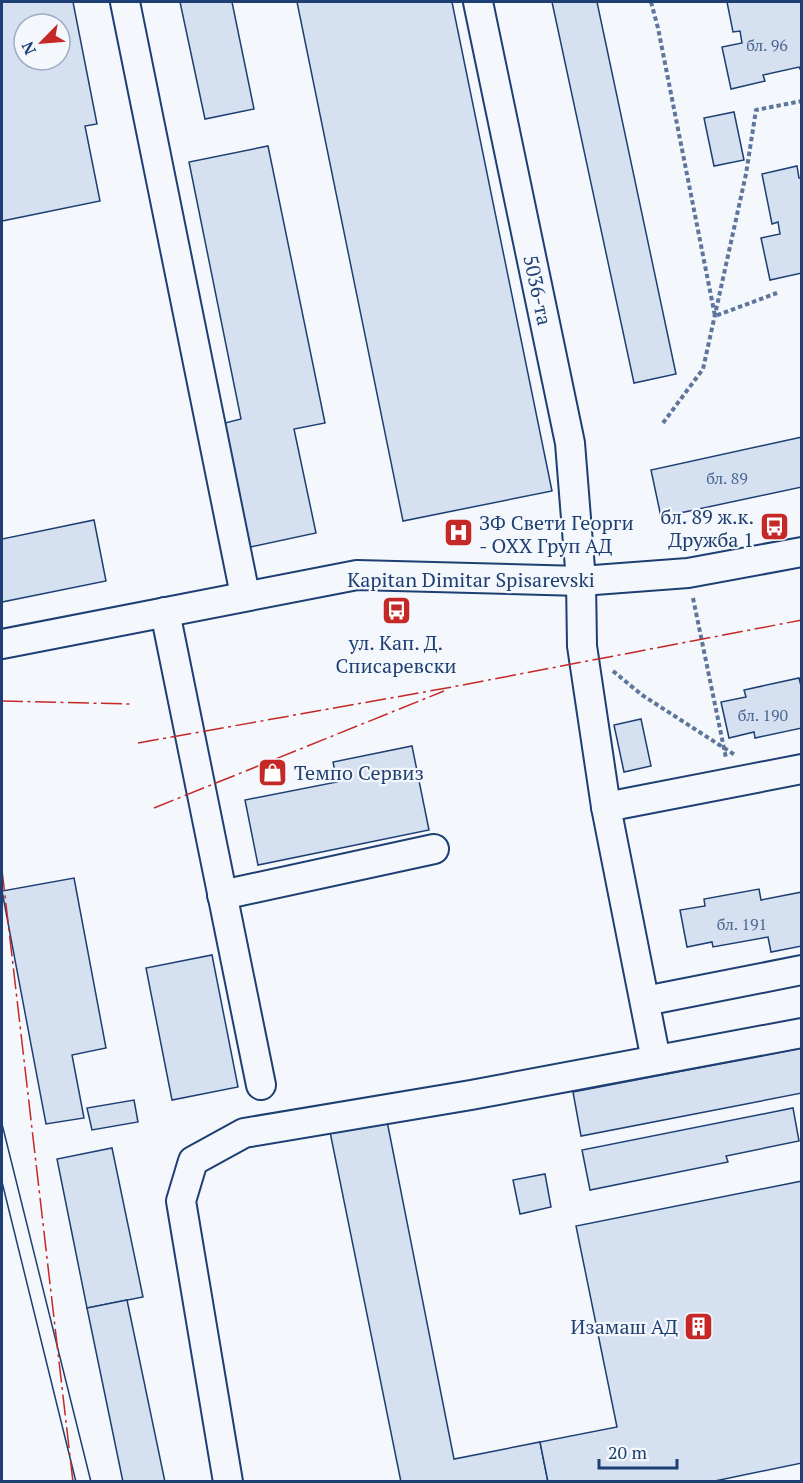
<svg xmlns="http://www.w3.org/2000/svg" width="803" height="1483" font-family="'PT Serif',serif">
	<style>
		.building { fill: #d5e0f0; stroke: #1d3f73; stroke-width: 1.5; fill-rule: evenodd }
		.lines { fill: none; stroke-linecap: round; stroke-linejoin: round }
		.minor-casing { stroke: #1d3f73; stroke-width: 32 }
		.path { stroke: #5e769c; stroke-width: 4; stroke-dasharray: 4.5 3; stroke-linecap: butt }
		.minor { stroke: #f4f7fb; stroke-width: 28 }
		.tram { stroke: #1d3f73; stroke-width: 1.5 }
		.power { stroke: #c62828; stroke-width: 1.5; stroke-dasharray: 21 4.5 3 4.5; stroke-linecap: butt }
		.labels { text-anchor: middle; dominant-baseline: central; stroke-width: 4.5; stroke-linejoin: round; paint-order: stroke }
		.number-label { font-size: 16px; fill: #4b6792 }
		.street-label { font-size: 20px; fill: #1d3f73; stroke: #f4f7fb }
		.poi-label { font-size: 20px; fill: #1d3f73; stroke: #f4f7fb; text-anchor: end }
	</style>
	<rect width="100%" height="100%" fill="#f4f7fb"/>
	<g class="building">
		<path d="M2 2H73L97 124 85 126 100 201 2 221ZM24 24H60V60H24Z"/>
		<polygon points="180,2 232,2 254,109 205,119"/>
		<polygon points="297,2 452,2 552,491 403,521"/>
		<polygon points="552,2 597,2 676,374 634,383"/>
		<polygon points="727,2 802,2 802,73 799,67 763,75 765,81 731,89 722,47 742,43 740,31 733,32"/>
		<polygon points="734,112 744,160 714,166 704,118"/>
		<polygon points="268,146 325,423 294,429 316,533 246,548 221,424 241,419 189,162"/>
		<polygon points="797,166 799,178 802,178 802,273 770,280 761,238 780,234 778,222 772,224 762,174"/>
		<polygon points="802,437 802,487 661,517 651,470"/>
		<polygon points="94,520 106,581 2,602 2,539"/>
		<polygon points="799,678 802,690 802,728 755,738 754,732 729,738 721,702 746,697 744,690"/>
		<polygon points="641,719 651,766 624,772 614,725"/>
		<polygon points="412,746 429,830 258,865 245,800 337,782 333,762"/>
		<polygon points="74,878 106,1048 72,1055 84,1118 46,1124 2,891"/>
		<polygon points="759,889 761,900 802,892 802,946 771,952 768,937 713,947 712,942 687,947 680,910 705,906 704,899"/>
		<polygon points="212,955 238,1087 172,1100 146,968"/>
		<polygon points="802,1048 802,1093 581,1136 573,1092"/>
		<polygon points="134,1100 138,1122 92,1130 87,1108"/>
		<polygon points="793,1108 799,1141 726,1156 728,1162 590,1190 582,1150"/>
		<polygon points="386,1116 454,1459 540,1442 548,1482 401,1482 329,1127"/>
		<polygon points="112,1148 143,1297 87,1308 57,1159"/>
		<polygon points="545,1174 551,1207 520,1214 513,1180"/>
		<polygon points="802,1181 802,1463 710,1482 548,1482 540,1442 617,1427 576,1226"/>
		<polygon points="127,1300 165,1482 123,1482 87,1308"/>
	</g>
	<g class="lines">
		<defs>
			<g id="minor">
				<polyline points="125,2 245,595"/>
				<polyline points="478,2 570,443 581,581 582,646 606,807 656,1060"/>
				<polyline points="165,612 261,1085"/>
				<polyline points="2,644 357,575 581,581 688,573 802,552"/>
				<polyline points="606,807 802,769"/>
				<polyline points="222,895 434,849"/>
				<polyline points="645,1001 802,970"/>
				<polyline points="228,1482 181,1201 193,1161 244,1133 471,1095 802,1033"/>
			</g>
		</defs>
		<use href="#minor" class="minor-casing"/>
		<g class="path">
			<polyline points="651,2 658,28 715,316 777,293"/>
			<polyline points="663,423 703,369 746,174 756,110 802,101"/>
			<polyline points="693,598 726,758"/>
			<polyline points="613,671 642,695 735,755"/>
		</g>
		<use href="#minor" class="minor"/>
		<g class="tram">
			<polyline points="2,1124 91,1482"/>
			<polyline points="2,1182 76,1482"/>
		</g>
		<g class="power">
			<polyline points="2,701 131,704"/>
			<polyline points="138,743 452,687 802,620"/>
			<polyline points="154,808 444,691"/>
			<polyline points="2,870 73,1482"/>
		</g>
	</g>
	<defs>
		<symbol id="bus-square" viewBox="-11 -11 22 22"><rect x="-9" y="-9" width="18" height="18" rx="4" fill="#c62828" stroke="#f4f7fb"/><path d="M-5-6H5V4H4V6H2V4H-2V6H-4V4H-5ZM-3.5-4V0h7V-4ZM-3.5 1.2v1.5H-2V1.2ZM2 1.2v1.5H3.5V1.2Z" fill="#fff"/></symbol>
		<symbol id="hospital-square" viewBox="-11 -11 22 22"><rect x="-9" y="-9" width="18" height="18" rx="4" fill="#c62828" stroke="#f4f7fb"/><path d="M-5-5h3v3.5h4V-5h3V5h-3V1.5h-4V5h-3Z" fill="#fff"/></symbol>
		<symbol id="shop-square" viewBox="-11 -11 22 22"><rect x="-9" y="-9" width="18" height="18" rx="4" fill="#c62828" stroke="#f4f7fb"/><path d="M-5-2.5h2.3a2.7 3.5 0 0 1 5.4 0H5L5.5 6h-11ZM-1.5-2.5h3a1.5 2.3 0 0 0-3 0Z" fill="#fff"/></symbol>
		<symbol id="building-square" viewBox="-11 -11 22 22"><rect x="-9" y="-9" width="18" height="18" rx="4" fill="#c62828" stroke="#f4f7fb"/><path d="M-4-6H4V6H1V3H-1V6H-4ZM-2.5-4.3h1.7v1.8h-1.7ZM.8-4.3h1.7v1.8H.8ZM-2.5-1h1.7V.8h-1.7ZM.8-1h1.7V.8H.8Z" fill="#fff"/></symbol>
	</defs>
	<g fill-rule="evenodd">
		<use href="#bus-square" x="758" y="510" width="33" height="33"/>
		<use href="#hospital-square" x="442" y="516" width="33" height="33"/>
		<use href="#bus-square" x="380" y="594" width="33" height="33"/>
		<use href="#shop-square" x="256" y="756" width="33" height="33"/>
		<use href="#building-square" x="682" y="1310" width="33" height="33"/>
	</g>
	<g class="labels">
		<g class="number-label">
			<text x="767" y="45">бл. 96</text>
			<text x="727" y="478">бл. 89</text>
			<text x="763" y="715">бл. 190</text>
			<text x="742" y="924">бл. 191</text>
		</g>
		<g class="street-label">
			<text transform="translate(538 290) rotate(78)">5036-та</text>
			<text x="471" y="579">Kapitan Dimitar Spisarevski</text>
		</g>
		<g class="poi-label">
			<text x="754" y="516">бл. 89 ж.к.<tspan x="754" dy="23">Дружба 1</tspan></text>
			<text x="479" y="522" text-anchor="start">ЗФ Свети Георги<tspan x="479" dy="23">- ОХХ Груп АД</tspan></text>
			<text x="396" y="642" text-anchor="middle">ул. Кап. Д.<tspan x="396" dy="23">Списаревски</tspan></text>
			<text x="294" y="772" text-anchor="start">Темпо Сервиз</text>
			<text x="678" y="1326">Изамаш АД</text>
		</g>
	</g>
	<rect width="803" height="1483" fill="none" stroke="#1d3f73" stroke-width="6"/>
	<g transform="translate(42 42) rotate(245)"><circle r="28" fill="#f4f7fb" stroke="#9eadc5" stroke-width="1.5"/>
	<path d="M0-4.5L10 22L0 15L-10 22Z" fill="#c62828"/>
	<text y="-9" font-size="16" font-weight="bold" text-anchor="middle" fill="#1d3f73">N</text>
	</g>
	<path d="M599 1459v9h78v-9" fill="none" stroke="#1d3f73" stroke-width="3"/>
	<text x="608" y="1459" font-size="18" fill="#1d3f73" stroke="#f4f7fb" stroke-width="4.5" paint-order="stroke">20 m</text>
</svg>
